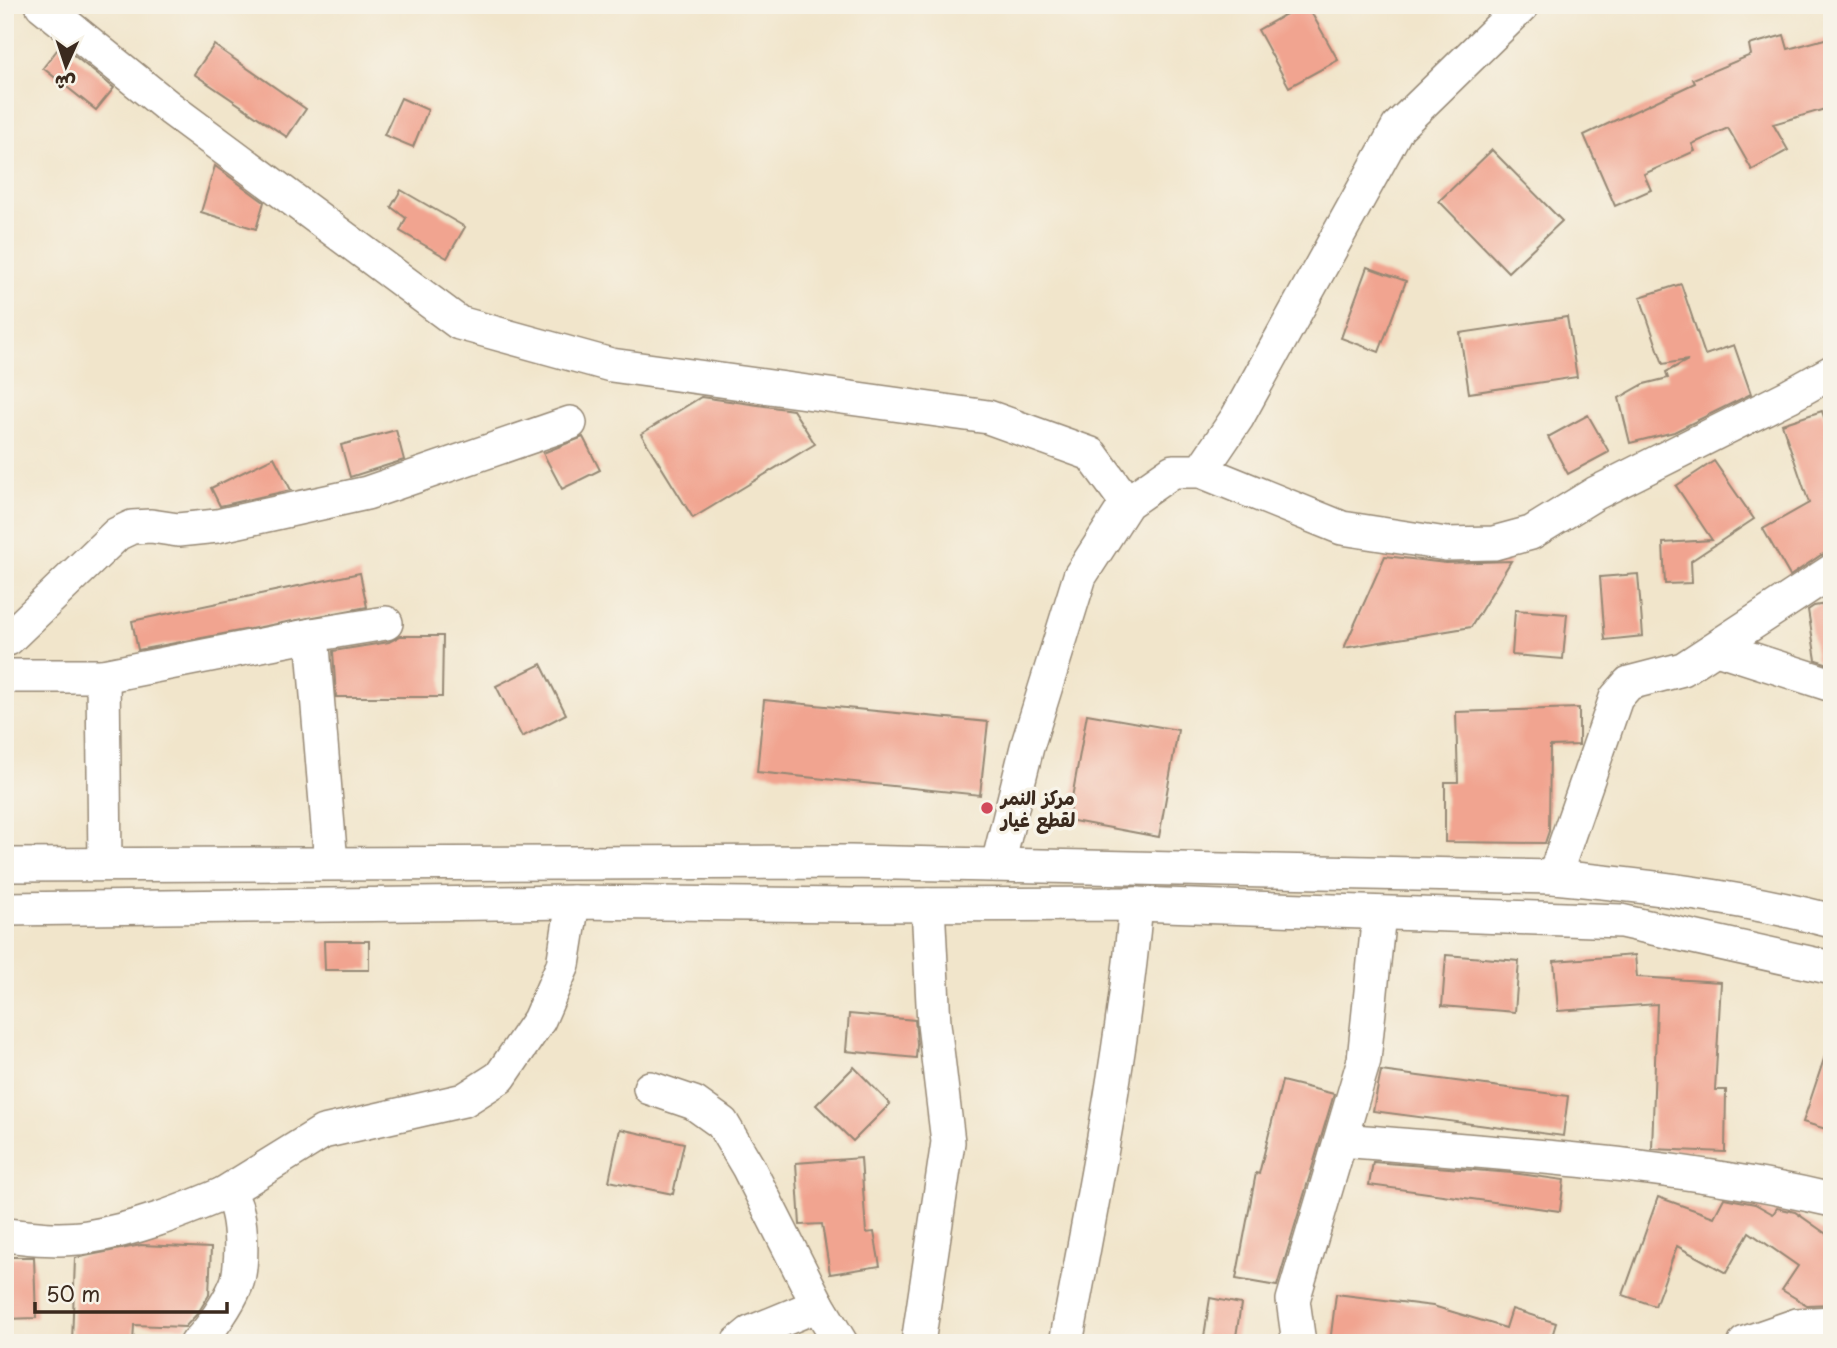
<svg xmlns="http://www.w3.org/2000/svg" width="1837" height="1348" font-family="'Playpen Sans','Playpen Sans Arabic',sans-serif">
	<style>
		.building { fill: #f1a490 }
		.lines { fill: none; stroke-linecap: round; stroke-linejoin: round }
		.minor-casing { stroke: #968874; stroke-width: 36 }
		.minor { stroke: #fff; stroke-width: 33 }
		.poi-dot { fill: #d1495b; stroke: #f7f3e8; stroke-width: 2.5 }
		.labels { text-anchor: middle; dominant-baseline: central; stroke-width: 7; stroke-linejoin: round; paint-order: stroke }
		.poi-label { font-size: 19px; font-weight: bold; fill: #3b2a1e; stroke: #f7f3e8; text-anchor: start }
	</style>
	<rect width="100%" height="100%" fill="#f7f3e8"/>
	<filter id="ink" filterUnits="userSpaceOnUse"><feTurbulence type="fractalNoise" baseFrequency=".0143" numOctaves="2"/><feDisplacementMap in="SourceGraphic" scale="14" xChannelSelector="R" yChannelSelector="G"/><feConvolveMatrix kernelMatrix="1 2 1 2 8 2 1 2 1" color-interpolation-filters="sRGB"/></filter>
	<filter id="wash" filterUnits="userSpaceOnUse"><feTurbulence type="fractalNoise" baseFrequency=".00686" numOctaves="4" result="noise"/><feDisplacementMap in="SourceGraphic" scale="28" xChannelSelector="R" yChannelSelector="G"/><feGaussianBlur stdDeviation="1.57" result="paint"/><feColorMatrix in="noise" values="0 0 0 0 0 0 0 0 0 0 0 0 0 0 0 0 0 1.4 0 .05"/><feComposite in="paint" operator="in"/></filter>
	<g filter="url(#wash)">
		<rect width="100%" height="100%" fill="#f1e5cb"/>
		<g id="blocks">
			<g class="building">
				<polygon points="1302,5 1307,5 1338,60 1289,87 1258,30"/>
				<polygon points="1784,35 1788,49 1832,37 1832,107 1773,124 1788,150 1752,170 1728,128 1692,144 1695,151 1644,174 1651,190 1615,206 1584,135 1695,83 1693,79 1751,55 1749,45"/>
				<polygon points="61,45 114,88 96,110 43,68"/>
				<polygon points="214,45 306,109 287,137 194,74"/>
				<polygon points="401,98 428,110 413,147 384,135"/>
				<polygon points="1492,150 1562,221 1508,272 1439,201"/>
				<polygon points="215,166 264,202 256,229 201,212"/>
				<polygon points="401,190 465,227 447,258 400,231 406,218 391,207"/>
				<polygon points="1367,267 1406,281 1379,352 1341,338"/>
				<polygon points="1681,284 1705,355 1734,345 1751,394 1674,432 1630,443 1619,398 1644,384 1668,378 1666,372 1688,360 1663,364 1640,297"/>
				<polygon points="1567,317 1577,377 1469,393 1460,333"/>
				<polygon points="701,397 793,410 815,444 693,518 641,434"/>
				<polygon points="1822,411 1832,441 1832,552 1821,555 1790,576 1763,529 1809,503 1782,424"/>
				<polygon points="1588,415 1609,452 1568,474 1548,437"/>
				<polygon points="396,430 404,460 350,477 341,445"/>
				<polygon points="583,437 600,470 562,489 543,453"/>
				<polygon points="274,457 291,490 220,506 211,488"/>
				<polygon points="1714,461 1754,519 1691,561 1692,583 1665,584 1663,543 1712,540 1676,486"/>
				<polygon points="1385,556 1446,563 1511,561 1471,627 1344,648"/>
				<polygon points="360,573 367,607 138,650 132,621"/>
				<polygon points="1638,574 1643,636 1605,640 1600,577"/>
				<polygon points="1832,603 1832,665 1816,660 1808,610 1814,606"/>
				<polygon points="1515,610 1567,614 1563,659 1512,655"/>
				<polygon points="400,636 443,636 442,697 336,697 333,651 389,642"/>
				<polygon points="541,664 566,714 522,737 496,686"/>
				<polygon points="764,700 988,722 980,795 757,772"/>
				<polygon points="1579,708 1579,745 1550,746 1549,831 1545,843 1445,842 1445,782 1458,782 1456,712"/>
				<polygon points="1087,714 1178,730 1159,837 1068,820"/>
				<polygon points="324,941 369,941 369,970 325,970"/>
				<polygon points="1446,955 1519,961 1515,1012 1442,1006"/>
				<polygon points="1635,955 1637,977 1721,982 1715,1090 1726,1090 1725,1152 1652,1149 1657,1004 1558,1011 1554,961"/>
				<polygon points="849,1014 915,1020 917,1044 916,1058 846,1051"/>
				<polygon points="1828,1047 1832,1048 1832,1131 1803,1122"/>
				<polygon points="854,1067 890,1104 853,1141 816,1105"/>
				<polygon points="1381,1071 1568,1096 1563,1136 1373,1111"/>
				<polygon points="1282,1081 1334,1094 1277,1286 1236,1279 1256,1173 1259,1174"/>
				<polygon points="620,1129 684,1143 673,1194 609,1181"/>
				<polygon points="861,1158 866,1233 874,1232 880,1266 830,1274 822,1224 800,1225 796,1163"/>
				<polygon points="1373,1162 1512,1173 1564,1180 1560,1211 1369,1185"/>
				<polygon points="1658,1197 1714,1217 1724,1198 1755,1204 1773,1214 1777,1208 1795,1212 1832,1238 1832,1304 1807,1305 1782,1290 1798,1266 1749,1232 1726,1273 1677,1246 1655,1306 1623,1295"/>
				<polygon points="141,1245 211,1248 209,1295 198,1313 185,1327 134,1325 133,1343 72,1343 75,1258"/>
				<polygon points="5,1257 34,1257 36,1318 5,1319"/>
				<polygon points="1336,1294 1433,1306 1506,1328 1512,1309 1556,1323 1550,1343 1330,1343"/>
				<polygon points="1210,1298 1241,1304 1235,1343 1203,1343"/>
			</g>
		</g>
	</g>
	<g filter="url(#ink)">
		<use href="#blocks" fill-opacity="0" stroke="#968874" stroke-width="2"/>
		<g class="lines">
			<defs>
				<g id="minor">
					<polyline points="42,5 171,109 459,323 611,365 988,417 1091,454 1127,503"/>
					<polyline points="1201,471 1342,528 1446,544 1494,543 1531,533 1596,493 1789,396 1832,372"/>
					<polyline points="312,635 331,863"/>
					<polyline points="8,639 117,534 132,527 151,526 178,530 217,526 367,493 570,423"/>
					<polyline points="1717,648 1832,685"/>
					<polyline points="5,676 103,676 312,635 386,623"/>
					<polyline points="103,676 105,864"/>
					<polyline points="998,864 1027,747 1080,576 1127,503 1173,471 1201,471 1237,418 1398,127 1523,5"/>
					<path d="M5 865 850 862 1554 877C1647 886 1741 897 1832 921"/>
					<polyline points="1554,877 1616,698 1629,683 1683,669 1832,571"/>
					<polyline points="5,909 573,902 850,905 1136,904 1621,921 1832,968"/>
					<polyline points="650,1088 694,1103 722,1123 748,1167 818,1305 841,1343"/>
					<path d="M1341 1140C1505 1154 1671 1162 1832 1200"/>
					<polyline points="223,1194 323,1132 464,1100 500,1077 539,1020 563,965 573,902"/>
					<path d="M5 1235C32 1238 61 1241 87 1237 134 1230 180 1212 223 1194 224 1195 231 1199 232 1200 243 1213 243 1269 236 1285 229 1302 210 1331 197 1343"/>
					<polyline points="738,1343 750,1333 818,1305"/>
					<polyline points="918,1343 948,1142 934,1024 928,905"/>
					<path d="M1066 1343C1093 1198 1123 1051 1136 904"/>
					<polyline points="1299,1343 1293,1300 1364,1060 1379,913"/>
					<polyline points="1745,1343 1797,1325 1832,1323"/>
				</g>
			</defs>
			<use href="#minor" class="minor-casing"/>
			<use href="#minor" class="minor"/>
		</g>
	</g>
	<circle class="poi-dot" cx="987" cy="808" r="7"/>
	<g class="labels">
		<g class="poi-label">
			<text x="1001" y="797">مركز النمر<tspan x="1001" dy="22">لقطع غيار</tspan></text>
		</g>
	</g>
	<rect width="1837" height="1348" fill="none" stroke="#f7f3e8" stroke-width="28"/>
	<g transform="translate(66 66) rotate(183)" stroke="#f7f3e8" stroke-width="5" paint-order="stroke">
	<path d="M0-5L12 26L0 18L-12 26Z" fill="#3b2a1e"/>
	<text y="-10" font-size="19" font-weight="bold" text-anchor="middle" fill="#3b2a1e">ش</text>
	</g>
	<path d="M35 1302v10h192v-10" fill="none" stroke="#3b2a1e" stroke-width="3.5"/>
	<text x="46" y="1302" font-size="21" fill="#3b2a1e" stroke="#f7f3e8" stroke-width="5" paint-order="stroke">50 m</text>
</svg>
